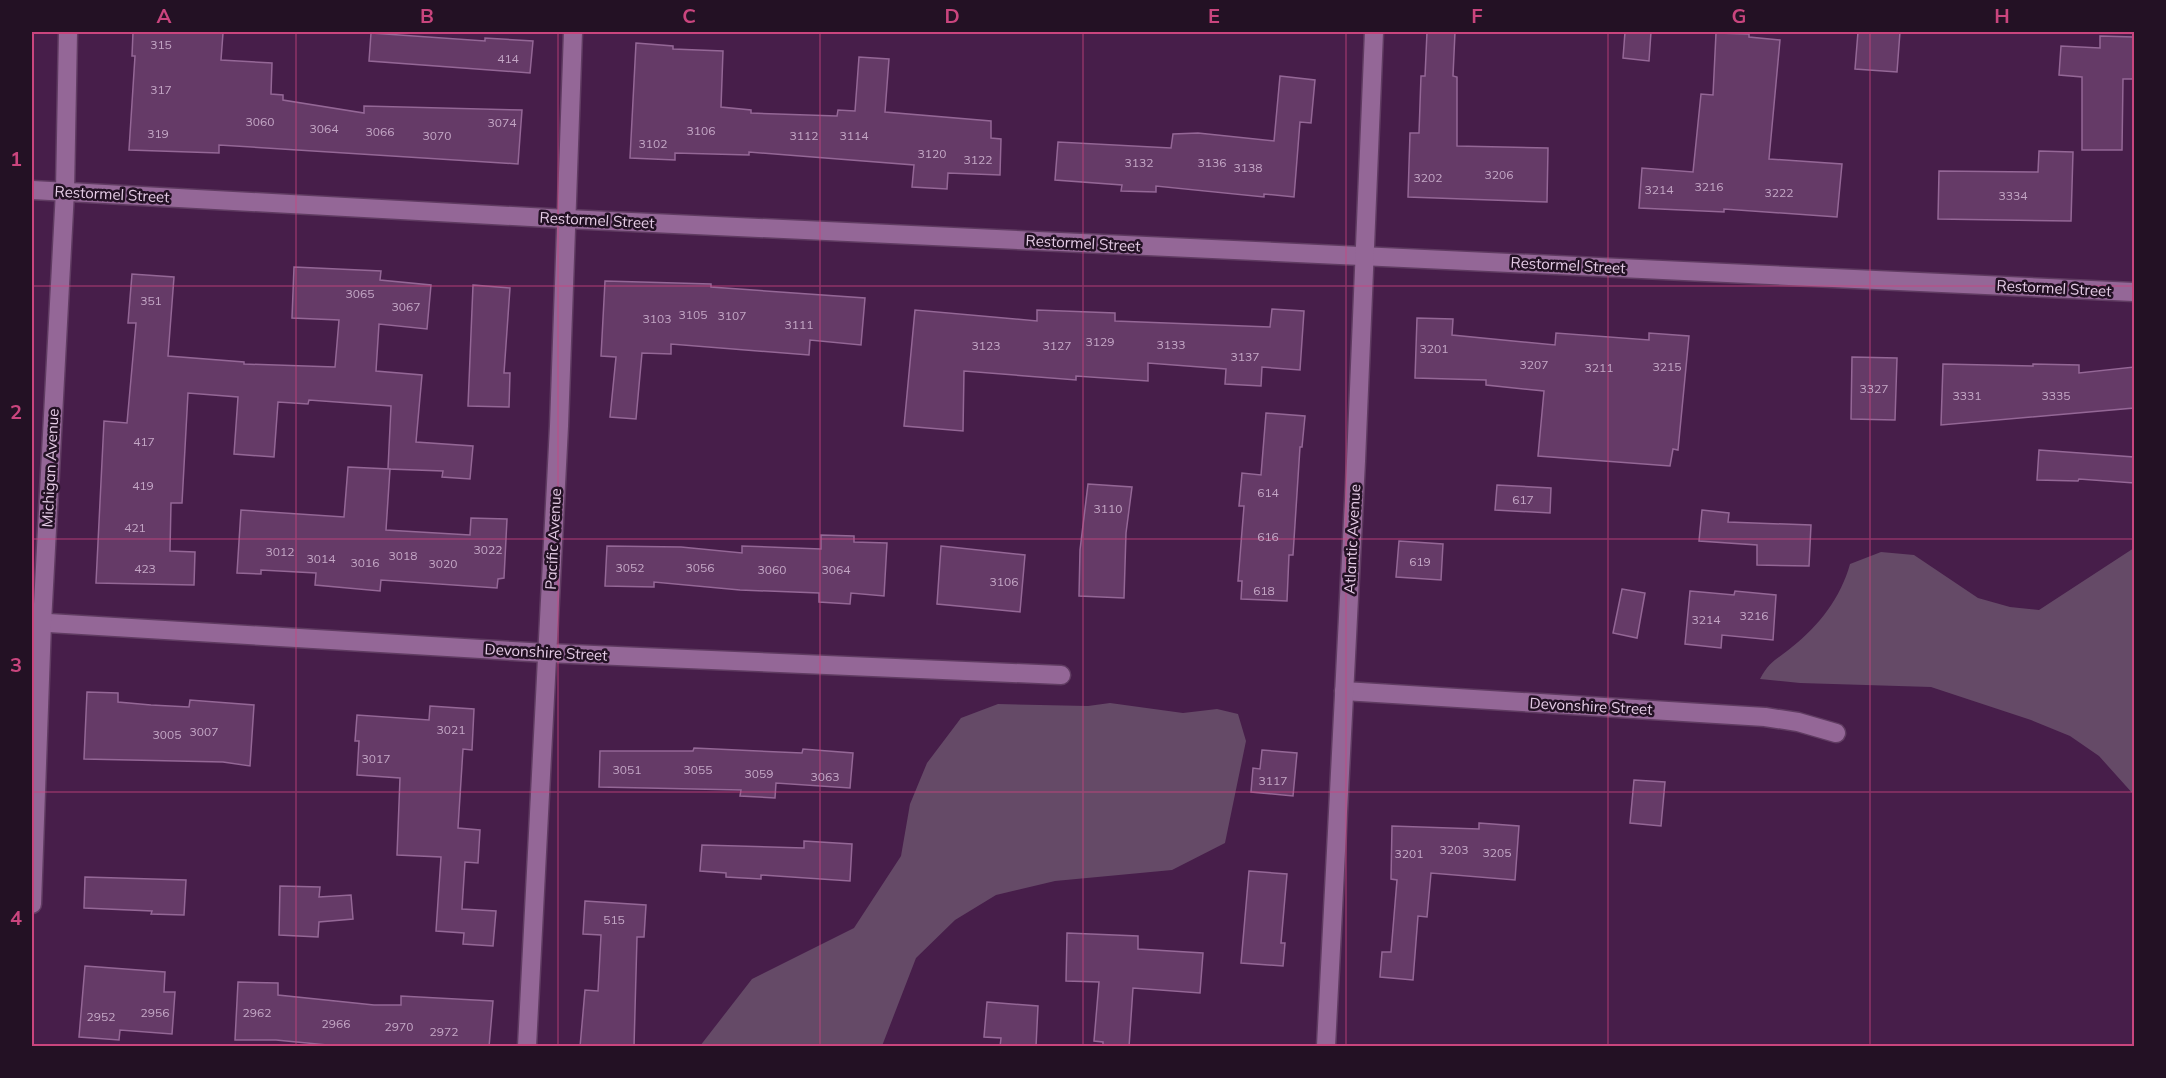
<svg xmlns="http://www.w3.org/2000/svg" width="2166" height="1078" font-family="Mulish,sans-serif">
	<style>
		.green { fill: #654a67 }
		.building { fill: #653a67; stroke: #946796; stroke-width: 1.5 }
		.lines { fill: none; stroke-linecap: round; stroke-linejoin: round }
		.minor-casing { stroke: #603c62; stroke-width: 21 }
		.minor { stroke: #946797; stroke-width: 18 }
		.grid { fill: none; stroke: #ca457e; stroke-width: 1.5; stroke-opacity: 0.55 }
		.labels { text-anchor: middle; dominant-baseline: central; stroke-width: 5; stroke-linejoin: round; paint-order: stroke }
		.number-label { font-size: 12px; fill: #c4a7c6 }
		.street-label { font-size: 15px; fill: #e4cbe5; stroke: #231124 }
		.neatline { fill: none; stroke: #ca457e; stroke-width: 2 }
		.grid-label { font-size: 20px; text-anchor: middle; font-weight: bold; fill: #ca457e }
	</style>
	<rect width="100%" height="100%" fill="#471e4a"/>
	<g class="green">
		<path d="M2134 548V795L2099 756 2070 736 2031 720 1931 687 1800 683 1760 679C1770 660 1777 660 1792 647 1819 626 1841 597 1850 564L1881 552 1914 555 1978 598 2010 607 2039 610Z"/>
		<polygon points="1110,703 1183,713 1217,709 1238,714 1246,741 1225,843 1172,870 1055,881 996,895 955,920 916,958 882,1046 700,1046 752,979 854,928 901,856 910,804 927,763 961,718 998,704 1088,706"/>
	</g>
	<g class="building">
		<polygon points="133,32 223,33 221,60 272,63 271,94 283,95 283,100 364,113 364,106 522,110 518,164 219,145 219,153 129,150 135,56 132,56"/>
		<polygon points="1427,32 1455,32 1453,76 1457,77 1457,146 1548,148 1547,202 1408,197 1410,133 1419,133 1421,76 1425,76"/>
		<polygon points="1625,32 1651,32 1649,61 1623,58"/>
		<polygon points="1858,32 1900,32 1897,72 1855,69"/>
		<polygon points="371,33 485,41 485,38 533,41 530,73 369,61"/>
		<polygon points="1716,33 1749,34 1749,37 1780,40 1769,159 1842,164 1837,217 1724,209 1724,212 1639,208 1642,168 1693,172 1701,94 1713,95"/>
		<polygon points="2100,36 2134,37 2134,79 2123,79 2122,150 2082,150 2082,77 2059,75 2061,46 2100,48"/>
		<polygon points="636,43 673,46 673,49 723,51 721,107 751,110 751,113 837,116 838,110 855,111 859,57 889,59 885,112 991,121 991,138 1001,139 1000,175 948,173 947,189 912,187 914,165 749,152 749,155 675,153 675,160 630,158"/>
		<polygon points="1280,76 1315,80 1311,123 1300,122 1294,197 1264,194 1264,197 1156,186 1156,192 1121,191 1122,185 1055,180 1058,142 1171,148 1173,134 1198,133 1274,141"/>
		<polygon points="2039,151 2073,152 2071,221 1938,219 1939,171 2038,172"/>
		<polygon points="294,267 381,271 380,280 431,285 427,329 379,324 376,371 422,375 416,442 473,446 470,479 442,477 443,471 388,469 391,406 309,400 308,404 278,402 274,457 234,454 238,397 188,393 182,503 171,503 170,551 195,552 194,585 96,583 104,421 127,423 136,323 128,323 132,274 174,277 168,356 244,362 244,364 335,367 339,320 292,318"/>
		<polygon points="605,281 711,284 711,287 865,298 861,345 810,340 809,355 671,344 671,354 642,353 636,419 610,417 616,357 601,356"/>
		<polygon points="473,285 510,288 504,373 510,373 509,407 468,406"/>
		<polygon points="1272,309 1304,311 1300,370 1262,367 1261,386 1225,384 1226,369 1148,363 1148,381 1076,376 1076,380 964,371 963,431 904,426 915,310 1037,321 1037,310 1115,313 1115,321 1270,327"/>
		<polygon points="1417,318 1453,319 1452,335 1555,345 1556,333 1649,340 1649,333 1689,336 1678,450 1673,449 1670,466 1538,456 1544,391 1486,385 1486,380 1415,378"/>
		<polygon points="1852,357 1897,358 1895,420 1851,419"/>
		<polygon points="1943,364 2033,366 2033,364 2079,365 2079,373 2134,367 2134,408 1941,425"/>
		<polygon points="1266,413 1305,416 1302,447 1300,447 1293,555 1289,555 1287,601 1241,599 1242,581 1238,581 1244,506 1239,506 1242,473 1261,475"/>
		<polygon points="2039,450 2134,457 2134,483 2079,479 2078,481 2037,480"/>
		<polygon points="348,467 390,469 386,530 470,535 471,518 507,519 504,578 498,579 497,588 381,580 380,591 315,585 316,573 261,570 261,574 237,573 241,510 344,517"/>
		<polygon points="1088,484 1132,487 1126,533 1124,598 1079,596 1080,550"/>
		<polygon points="1497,485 1551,488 1550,513 1495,510"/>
		<polygon points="1702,510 1729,513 1728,522 1811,525 1809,566 1757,565 1757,545 1699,541"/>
		<polygon points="821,535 854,536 854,542 887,543 884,596 851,593 850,604 819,602 819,593 740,590 654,582 654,587 605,586 607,546 681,547 742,553 742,546 821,549"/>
		<polygon points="1399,541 1443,544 1441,580 1396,577"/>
		<polygon points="941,546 1025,555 1020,612 937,604"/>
		<polygon points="1622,589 1645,593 1637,638 1613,633"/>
		<polygon points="1690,591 1734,595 1735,591 1776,595 1773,640 1722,635 1721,648 1685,644"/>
		<polygon points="87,692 118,693 118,702 151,705 189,707 190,700 254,705 250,766 223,762 84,759"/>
		<polygon points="430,706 474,709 472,750 463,749 458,828 480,830 478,863 465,862 462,909 496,911 493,946 463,944 464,933 436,931 441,857 397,855 400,778 357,775 359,741 355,741 357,715 429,720"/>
		<polygon points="694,748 802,753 803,749 853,753 850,788 776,783 775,798 740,796 741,790 599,787 600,751 693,751"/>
		<polygon points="1262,750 1297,753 1293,796 1251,792 1253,768 1260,769"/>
		<polygon points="1634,780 1665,782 1661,826 1630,823"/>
		<polygon points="1479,823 1519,826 1515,880 1431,873 1427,917 1418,916 1413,980 1380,977 1382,952 1391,952 1397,880 1391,879 1392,826 1479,829"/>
		<polygon points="804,841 852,844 850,881 761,875 761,879 726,877 726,873 700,871 702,845 804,848"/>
		<polygon points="1249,871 1287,874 1281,943 1285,943 1283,966 1241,963"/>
		<polygon points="85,877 186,880 184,915 151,914 152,911 84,908"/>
		<polygon points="280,886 320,887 319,897 351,895 353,919 319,922 318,937 279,935"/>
		<polygon points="585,901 646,905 644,937 637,937 634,1047 580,1047 585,990 598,991 601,935 583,934"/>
		<polygon points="1067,933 1138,936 1138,949 1203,953 1200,993 1133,988 1129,1047 1103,1047 1103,1042 1094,1041 1099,982 1066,981"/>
		<polygon points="85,966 165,972 164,992 175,992 172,1034 120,1030 119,1040 79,1037"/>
		<polygon points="238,982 278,983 278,995 374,1005 401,1005 401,996 493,1001 489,1047 348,1047 276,1040 235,1040"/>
		<polygon points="987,1002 1038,1006 1036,1047 1000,1047 1001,1038 984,1037"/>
	</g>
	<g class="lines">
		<defs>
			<g id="minor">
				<polyline points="32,190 567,219 2134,292"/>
				<polyline points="32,622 547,653 1061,675"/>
				<polyline points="1344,691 1765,717 1798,722 1836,733"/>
				<polyline points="32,904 42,623 65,191 68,32"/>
				<polyline points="527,1046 559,426 573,32"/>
				<polyline points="1326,1046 1356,461 1374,32"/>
			</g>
		</defs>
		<use href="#minor" class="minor-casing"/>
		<use href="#minor" class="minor"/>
	</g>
	<path class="grid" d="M296 32V1046M558 32V1046M820 32V1046M1083 32V1046M1346 32V1046M1608 32V1046M1870 32V1046M32 286H2134M32 539H2134M32 792H2134"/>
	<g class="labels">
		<g class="number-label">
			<text x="161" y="44">315</text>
			<text x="508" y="58">414</text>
			<text x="161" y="89">317</text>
			<text x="260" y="121">3060</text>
			<text x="502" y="122">3074</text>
			<text x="324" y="128">3064</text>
			<text x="701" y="130">3106</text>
			<text x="380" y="131">3066</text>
			<text x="158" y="133">319</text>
			<text x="437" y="135">3070</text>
			<text x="804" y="135">3112</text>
			<text x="854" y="135">3114</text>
			<text x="653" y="143">3102</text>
			<text x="932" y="153">3120</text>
			<text x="978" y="159">3122</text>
			<text x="1139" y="162">3132</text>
			<text x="1212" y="162">3136</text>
			<text x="1248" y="167">3138</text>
			<text x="1499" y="174">3206</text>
			<text x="1428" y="177">3202</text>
			<text x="1709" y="186">3216</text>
			<text x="1659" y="189">3214</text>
			<text x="1779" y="192">3222</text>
			<text x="2013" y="195">3334</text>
			<text x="360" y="293">3065</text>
			<text x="151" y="300">351</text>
			<text x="406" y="306">3067</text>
			<text x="693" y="314">3105</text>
			<text x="732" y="315">3107</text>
			<text x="657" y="318">3103</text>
			<text x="799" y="324">3111</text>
			<text x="1100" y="341">3129</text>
			<text x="1171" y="344">3133</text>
			<text x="986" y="345">3123</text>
			<text x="1057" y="345">3127</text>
			<text x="1434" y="348">3201</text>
			<text x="1245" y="356">3137</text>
			<text x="1534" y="364">3207</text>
			<text x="1667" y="366">3215</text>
			<text x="1599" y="367">3211</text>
			<text x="1874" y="388">3327</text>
			<text x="1967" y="395">3331</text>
			<text x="2056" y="395">3335</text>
			<text x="144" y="441">417</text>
			<text x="143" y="485">419</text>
			<text x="1268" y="492">614</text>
			<text x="1523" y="499">617</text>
			<text x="1108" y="508">3110</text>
			<text x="135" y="527">421</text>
			<text x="1268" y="536">616</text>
			<text x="488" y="549">3022</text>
			<text x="280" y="551">3012</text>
			<text x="403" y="555">3018</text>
			<text x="321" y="558">3014</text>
			<text x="1420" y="561">619</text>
			<text x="365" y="562">3016</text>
			<text x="443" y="563">3020</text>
			<text x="630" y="567">3052</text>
			<text x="700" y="567">3056</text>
			<text x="145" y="568">423</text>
			<text x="772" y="569">3060</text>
			<text x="836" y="569">3064</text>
			<text x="1004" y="581">3106</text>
			<text x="1264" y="590">618</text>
			<text x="1754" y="615">3216</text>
			<text x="1706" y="619">3214</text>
			<text x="451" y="729">3021</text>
			<text x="204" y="731">3007</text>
			<text x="167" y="734">3005</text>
			<text x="376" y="758">3017</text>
			<text x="627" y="769">3051</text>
			<text x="698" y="769">3055</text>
			<text x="759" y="773">3059</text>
			<text x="825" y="776">3063</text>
			<text x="1273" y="780">3117</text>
			<text x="1454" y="849">3203</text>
			<text x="1497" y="852">3205</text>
			<text x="1409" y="853">3201</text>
			<text x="614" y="919">515</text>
			<text x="155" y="1012">2956</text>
			<text x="257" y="1012">2962</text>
			<text x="101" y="1016">2952</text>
			<text x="336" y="1023">2966</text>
			<text x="399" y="1026">2970</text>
			<text x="444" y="1031">2972</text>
		</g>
		<g class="street-label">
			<text transform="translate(112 194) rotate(3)">Restormel Street</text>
			<text transform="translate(597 220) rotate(3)">Restormel Street</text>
			<text transform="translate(1083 243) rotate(3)">Restormel Street</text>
			<text transform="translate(1568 265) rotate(3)">Restormel Street</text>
			<text transform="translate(2054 288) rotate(3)">Restormel Street</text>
			<text transform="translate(50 468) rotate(-87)">Michigan Avenue</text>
			<text transform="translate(553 539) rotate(-87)">Pacific Avenue</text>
			<text transform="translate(1352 539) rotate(-87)">Atlantic Avenue</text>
			<text transform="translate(546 652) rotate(3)">Devonshire Street</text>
			<text transform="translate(1591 706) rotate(3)">Devonshire Street</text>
		</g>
	</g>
	<rect width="2166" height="1078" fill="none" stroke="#231124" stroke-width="66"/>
	<rect x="33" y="33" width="2100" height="1012" class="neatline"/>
	<g class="grid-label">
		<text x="164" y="23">A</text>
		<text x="427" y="23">B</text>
		<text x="689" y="23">C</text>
		<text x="952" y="23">D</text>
		<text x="1214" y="23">E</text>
		<text x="1477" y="23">F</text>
		<text x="1739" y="23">G</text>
		<text x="2002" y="23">H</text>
		<text x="16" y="166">1</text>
		<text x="16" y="419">2</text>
		<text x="16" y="672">3</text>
		<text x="16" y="925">4</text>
	</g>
</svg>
